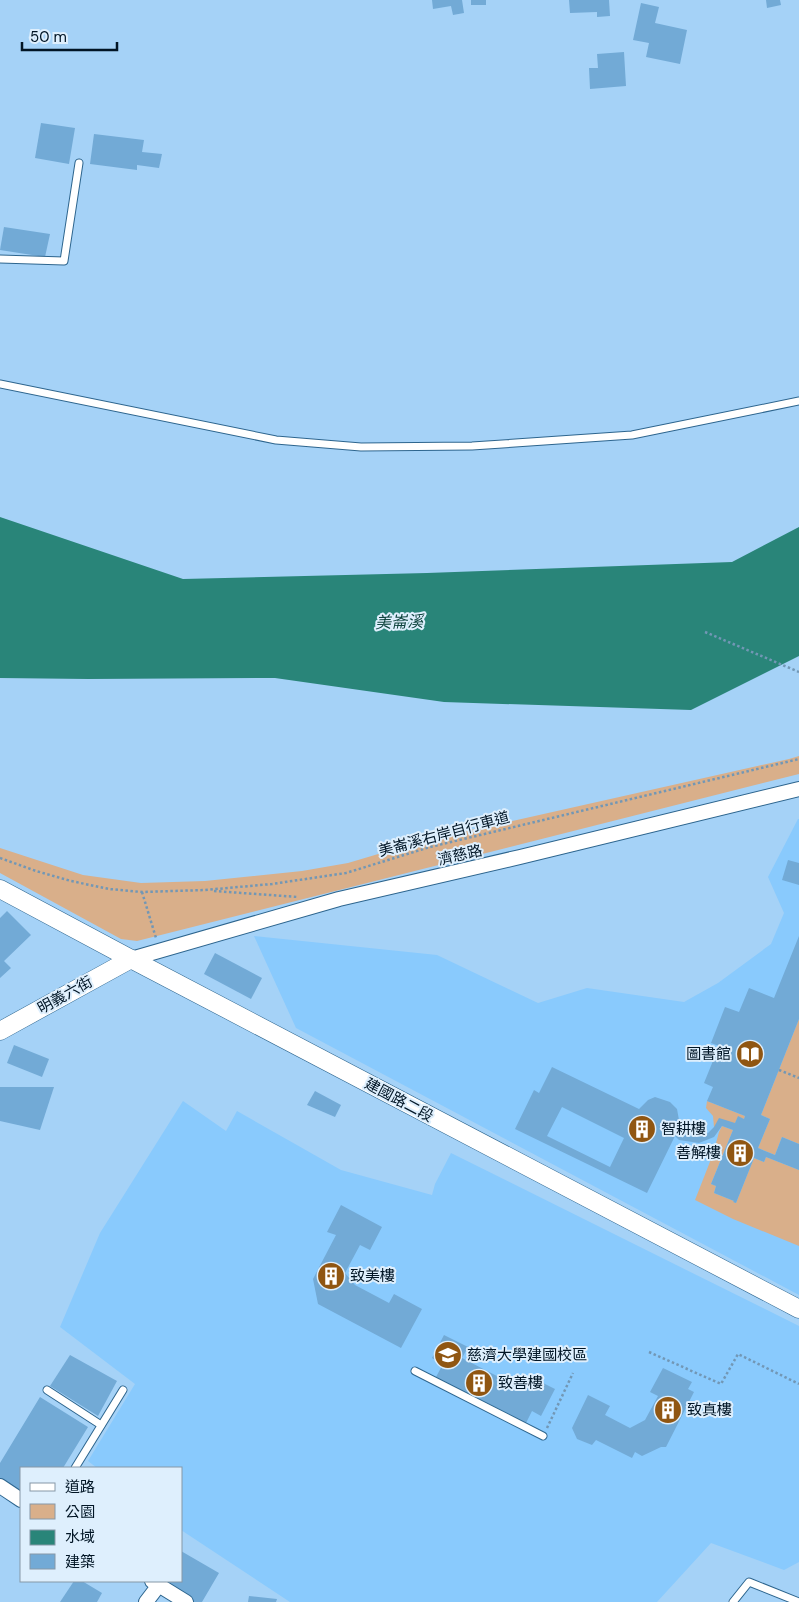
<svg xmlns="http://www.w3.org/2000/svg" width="799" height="1602" font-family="'DM Sans','Noto Sans TC',sans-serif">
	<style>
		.built { fill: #89cafd }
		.green { fill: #d9af8a }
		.water { fill: #298579 }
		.building { fill: #72aad6; fill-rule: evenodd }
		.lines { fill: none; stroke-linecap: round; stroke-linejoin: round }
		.service-casing { stroke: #2d658e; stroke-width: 9 }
		.minor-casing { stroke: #2d658e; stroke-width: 16 }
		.tertiary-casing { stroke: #2d658e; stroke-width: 19 }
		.path { stroke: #7297b5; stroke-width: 2.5; stroke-dasharray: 2.5 2.5; stroke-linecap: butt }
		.service { stroke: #fff; stroke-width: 7 }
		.minor { stroke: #fff; stroke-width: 14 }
		.tertiary { stroke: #fff; stroke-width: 18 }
		.labels { text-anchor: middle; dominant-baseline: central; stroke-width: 4; stroke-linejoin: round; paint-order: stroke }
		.street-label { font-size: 15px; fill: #011525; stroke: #deeffd }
		.poi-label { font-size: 15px; fill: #011525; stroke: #deeffd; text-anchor: start }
		.water-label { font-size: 16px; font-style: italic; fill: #0e433d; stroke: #deeffd }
	</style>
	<rect width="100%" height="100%" fill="#a5d2f7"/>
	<!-- built -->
	<g class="built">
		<polygon points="798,819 799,819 799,1295 296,1028 254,936 437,955 538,1003 587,988 684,1002 718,983 771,944 784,913 768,877"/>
		<polygon points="183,1101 226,1131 237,1111 341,1170 432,1195 435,1184 451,1153 799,1326 799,1562 784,1570 711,1543 657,1602 290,1602 181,1530 181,1468 97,1468 88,1461 135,1384 60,1327 100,1233"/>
	</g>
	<!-- green -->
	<g class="green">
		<polygon points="799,756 799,774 137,941 121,939 0,873 0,848 83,875 141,883 205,881 302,871 348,863 442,835 486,827 789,759"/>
		<polygon points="799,1019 799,1144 782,1137 775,1155 758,1148 770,1119 761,1115"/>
		<polygon points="707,1101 745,1116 744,1119 738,1117 735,1123 714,1127 713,1116 706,1108"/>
		<polygon points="722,1126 733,1130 711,1184 716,1186 714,1193 734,1201 734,1202 736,1203 754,1158 764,1162 766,1157 799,1170 799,1246 733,1219 695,1200 713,1154 719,1132"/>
	</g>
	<!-- water -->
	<polygon class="water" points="0,517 183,579 427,573 732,562 799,527 799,656 691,710 444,702 275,678 88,679 0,678"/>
	<!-- building -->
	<g class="building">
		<polygon points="432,0 462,0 464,13 453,15 451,6 433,9"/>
		<rect x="471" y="0" width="15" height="5"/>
		<polygon points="569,0 609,0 610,16 597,17 597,12 570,13"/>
		<polygon points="766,0 780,0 781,5 767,8"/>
		<polygon points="641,3 659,7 655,23 687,30 680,64 646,57 649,43 633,40"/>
		<polygon points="624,52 626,86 590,89 589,68 598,68 597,54"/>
		<polygon points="41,123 75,128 69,164 35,158"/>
		<polygon points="94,134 144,140 142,152 162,154 159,168 137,165 137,170 90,164"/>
		<polygon points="4,227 50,234 45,257 0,250"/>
		<polygon points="788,860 799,863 799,885 782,880"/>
		<polygon points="7,911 31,935 4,961 11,968 0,978 0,918"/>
		<path d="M 799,936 L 799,1019 L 761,1115 L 770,1119 L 758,1148 L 775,1155 L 782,1137 L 799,1144 L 799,1170 L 766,1157 L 764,1162 L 754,1158 L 736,1203 L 733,1202 L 734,1201 L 714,1193 L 716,1186 L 711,1184 L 733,1130 L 722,1126 L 714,1137 L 699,1143 L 679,1140 L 675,1136 L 647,1193 L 515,1129 L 534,1090 L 539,1093 L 552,1067 L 639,1109 L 648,1100 L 655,1097 L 670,1102 L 677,1109 L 679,1120 L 677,1130 L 683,1134 L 700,1136 L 708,1133 L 714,1127 L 719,1118 L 735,1123 L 738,1116 L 744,1119 L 745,1116 L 707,1101 L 713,1087 L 704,1083 L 719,1046 L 711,1043 L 725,1007 L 739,1012 L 749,988 L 774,998 ZM 562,1107 L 624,1138 L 610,1167 L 547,1136 Z"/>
		<polygon points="215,953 262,978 251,999 204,974"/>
		<polygon points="14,1045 49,1059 42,1077 7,1063"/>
		<polygon points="0,1087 54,1087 40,1130 0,1121"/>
		<polygon points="315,1091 341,1105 335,1117 307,1105"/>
		<polygon points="341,1205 382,1227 370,1250 360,1245 345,1273 355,1285 389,1303 394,1294 422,1309 401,1348 318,1304 313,1279 336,1235 327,1232"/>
		<polygon points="444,1335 468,1347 462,1358 524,1390 531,1377 555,1389 541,1416 532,1411 526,1423 436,1377 443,1364 432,1358"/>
		<polygon points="70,1355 117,1381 98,1416 50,1386"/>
		<polygon points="663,1368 692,1382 688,1389 694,1392 666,1447 661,1447 642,1456 635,1452 632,1458 596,1440 592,1445 577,1439 572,1428 588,1395 610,1406 605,1415 630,1428 645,1420 658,1396 650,1392"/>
		<polygon points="40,1397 88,1427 63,1468 21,1468 21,1494 0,1481 0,1463"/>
		<polygon points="181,1551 219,1573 202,1602 194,1602 159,1581 181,1581"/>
		<polygon points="74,1581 82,1581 102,1593 97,1602 60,1602"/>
		<polygon points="249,1596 277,1599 276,1602 248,1602"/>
	</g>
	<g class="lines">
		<!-- service casing -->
		<g class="service-casing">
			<g id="service">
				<polyline points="0,259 64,261 79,163"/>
				<polyline points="0,384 276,440 361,447 472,446 632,435 799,401"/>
				<polyline points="415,1371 543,1436"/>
				<polyline points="47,1390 101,1425"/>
				<polyline points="75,1468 123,1390"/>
				<polyline points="733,1602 749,1582 799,1602"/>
			</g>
		</g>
		<!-- minor casing -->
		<g class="minor-casing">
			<g id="minor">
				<polyline points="131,959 339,899 520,857 799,789"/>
				<polyline points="0,1486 21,1500"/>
				<polyline points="152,1581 186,1602"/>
				<polyline points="146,1602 159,1585"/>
			</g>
		</g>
		<!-- tertiary casing -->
		<g class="tertiary-casing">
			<g id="tertiary">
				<polyline points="0,889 131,959 799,1309"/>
				<polyline points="0,1031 131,959"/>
			</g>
		</g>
		<!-- path -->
		<g class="path">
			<polyline points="705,632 799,672"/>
			<polyline points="0,858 36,871 71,881 109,889 142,892 205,890 272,884 346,873 430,847 799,759"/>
			<polyline points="214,891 298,897"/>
			<polyline points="142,892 156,938"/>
			<polyline points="779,1070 799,1078"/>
			<polyline points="649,1352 721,1384 738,1354 799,1384"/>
			<polyline points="547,1428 573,1373"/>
		</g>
		<!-- service -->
		<use href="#service" class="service"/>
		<!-- minor -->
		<use href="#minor" class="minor"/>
		<!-- tertiary -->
		<use href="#tertiary" class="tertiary"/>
	</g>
	<!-- icons -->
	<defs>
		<g id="library-disc" transform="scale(1.4375)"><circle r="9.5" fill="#905612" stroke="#deeffd"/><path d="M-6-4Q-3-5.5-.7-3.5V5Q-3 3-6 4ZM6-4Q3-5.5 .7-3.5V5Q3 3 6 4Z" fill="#fff"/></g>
		<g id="building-disc" transform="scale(1.4375)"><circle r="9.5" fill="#905612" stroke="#deeffd"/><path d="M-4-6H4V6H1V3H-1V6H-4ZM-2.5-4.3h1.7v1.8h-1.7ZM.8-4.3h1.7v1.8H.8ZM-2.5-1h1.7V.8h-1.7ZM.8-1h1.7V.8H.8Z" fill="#fff"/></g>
		<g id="university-disc" transform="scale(1.4375)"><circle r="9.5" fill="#905612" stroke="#deeffd"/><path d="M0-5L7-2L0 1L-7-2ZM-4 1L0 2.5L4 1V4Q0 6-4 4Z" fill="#fff"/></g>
	</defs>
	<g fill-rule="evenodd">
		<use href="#library-disc" x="750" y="1054"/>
		<use href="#building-disc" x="642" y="1129"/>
		<use href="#building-disc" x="740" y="1153"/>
		<use href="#building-disc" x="331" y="1276"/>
		<use href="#university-disc" x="448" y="1355"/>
		<use href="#building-disc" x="479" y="1383"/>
		<use href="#building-disc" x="668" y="1410"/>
	</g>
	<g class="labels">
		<!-- street labels -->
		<g class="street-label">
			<text transform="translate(444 834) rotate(-15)">美崙溪右岸自行車道</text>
			<text transform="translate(460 855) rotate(-13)">濟慈路</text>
			<text transform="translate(65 995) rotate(-29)">明義六街</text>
			<text transform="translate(399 1100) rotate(28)">建國路二段</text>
		</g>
		<!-- poi labels -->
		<g class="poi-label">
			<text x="731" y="1054" text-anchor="end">圖書館</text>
			<text x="661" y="1129">智耕樓</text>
			<text x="721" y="1153" text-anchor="end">善解樓</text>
			<text x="350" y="1276">致美樓</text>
			<text x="467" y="1355">慈濟大學建國校區</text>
			<text x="498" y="1383">致善樓</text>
			<text x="687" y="1410">致真樓</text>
		</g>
		<!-- water labels -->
		<g class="water-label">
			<text transform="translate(399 622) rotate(-2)">美崙溪</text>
		</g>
	</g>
	<!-- legend -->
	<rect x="20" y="1467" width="162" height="115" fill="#deeffd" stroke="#8698a7"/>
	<rect x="30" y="1483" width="25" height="8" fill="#ffffff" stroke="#8698a7"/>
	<text x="65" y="1492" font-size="15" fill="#011525">道路</text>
	<rect x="30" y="1504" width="25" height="15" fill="#d9af8a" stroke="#8698a7"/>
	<text x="65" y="1517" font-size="15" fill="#011525">公園</text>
	<rect x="30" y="1530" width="25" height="15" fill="#298579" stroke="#8698a7"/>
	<text x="65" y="1542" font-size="15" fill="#011525">水域</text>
	<rect x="30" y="1554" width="25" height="15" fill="#72aad6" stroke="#8698a7"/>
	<text x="65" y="1567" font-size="15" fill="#011525">建築</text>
	<!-- scale -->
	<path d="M22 42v8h95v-8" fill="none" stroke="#011525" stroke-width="2.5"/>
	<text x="30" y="42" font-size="15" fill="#011525" stroke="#deeffd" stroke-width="4" paint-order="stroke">50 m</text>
</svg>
